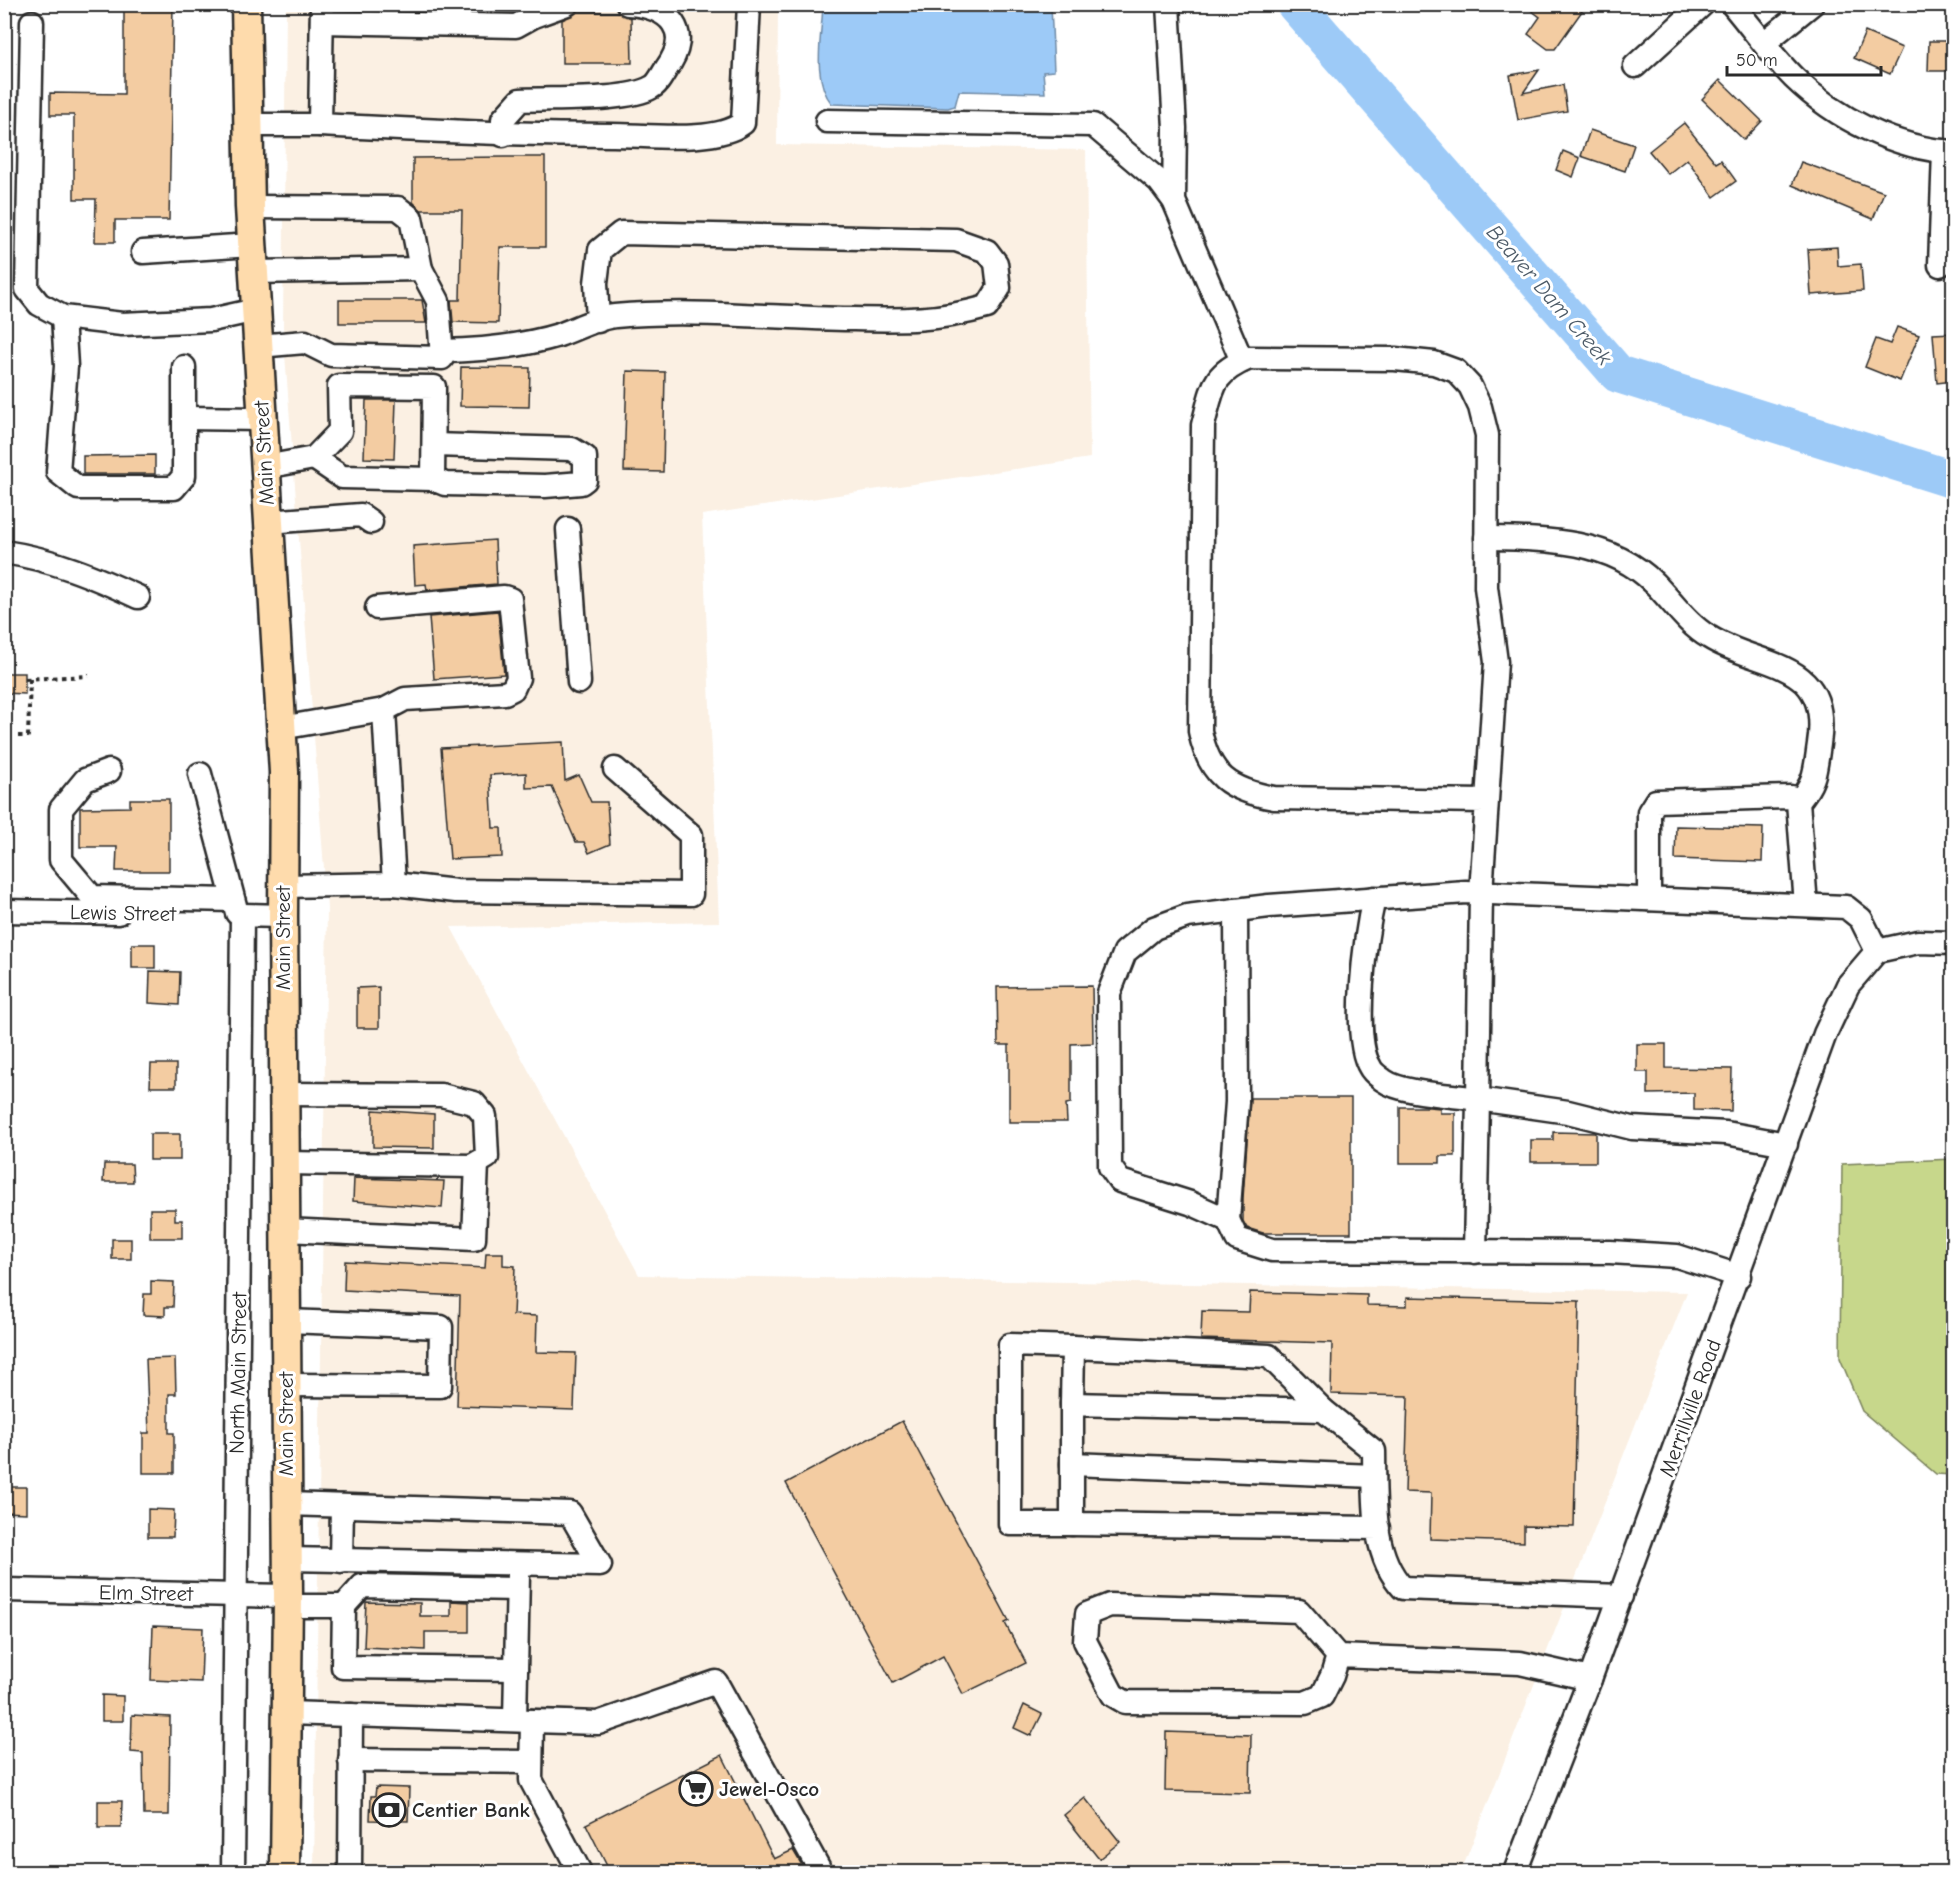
<svg xmlns="http://www.w3.org/2000/svg" width="1958" height="1877" font-family="'Comic Neue',sans-serif">
	<style>
		.built { fill: #fbf0e3 }
		.green { fill: #c7d78b; stroke: #79815b; stroke-width: 1.5 }
		.water { fill: #9dcaf7; stroke: #6f8aa5; stroke-width: 1.5 }
		.lines { fill: none; stroke-linecap: round; stroke-linejoin: round }
		.river { stroke: #9dcaf7; stroke-width: 38 }
		.building { fill: #f3cca2; stroke: #2b2b2b; stroke-width: 1.5 }
		.minor-casing { stroke: #2b2b2b; stroke-width: 27 }
		.major-casing { stroke: #2b2b2b; stroke-width: 33 }
		.path { stroke: #2b2b2b; stroke-width: 4; stroke-dasharray: 4.5 4.5; stroke-linecap: butt }
		.minor { stroke: #fff; stroke-width: 22 }
		.major { stroke: #fedbac; stroke-width: 28 }
		.labels { text-anchor: middle; dominant-baseline: central; stroke-width: 6; stroke-linejoin: round; paint-order: stroke }
		.street-label { font-size: 21px; fill: #2b2b2b; stroke: #fff }
		.poi-label { font-size: 21px; font-weight: bold; fill: #2b2b2b; stroke: #fff; text-anchor: start }
		.water-label { font-size: 22px; font-style: italic; fill: #4d5b68; stroke: #fff }
	</style>
	<rect width="100%" height="100%" fill="#fff"/>
	<filter id="ink" filterUnits="userSpaceOnUse"><feTurbulence type="fractalNoise" baseFrequency=".0167" numOctaves="2"/><feDisplacementMap in="SourceGraphic" scale="12" xChannelSelector="R" yChannelSelector="G"/><feConvolveMatrix kernelMatrix="1 2 1 2 8 2 1 2 1" color-interpolation-filters="sRGB"/></filter>
	<g filter="url(#ink)">
		<!-- built -->
		<polygon class="built" points="286,5 778,5 777,145 1086,150 1090,458 702,515 719,922 451,927 639,1275 1687,1292 1461,1872 314,1872 327,908 283,328"/>
		<!-- green -->
		<polygon class="green" points="1953,1159 1954,1159 1953,1475 1936,1474 1862,1411 1840,1358 1842,1164"/>
		<!-- water -->
		<path class="water" d="M 823,5 L 1051,5 L 1054,71 L 1043,72 L 1045,93 L 959,91 L 955,106 L 948,108 L 832,104 C 811,79 822,34 823,5 Z"/>
		<g class="lines">
			<!-- river -->
			<polyline class="river" points="1295,4 1618,374 1954,480"/>
		</g>
		<!-- building -->
		<g class="building">
			<polygon points="124,4 173,4 169,220 115,220 115,242 95,242 96,199 74,199 74,115 50,115 50,93 124,94"/>
			<polygon points="1523,4 1587,4 1555,49 1548,49 1528,34 1540,17"/>
			<polygon points="577,12 618,12 631,18 632,63 562,63 562,20"/>
			<polygon points="1865,32 1902,48 1890,74 1854,58"/>
			<polygon points="1929,41 1953,41 1953,71 1928,71"/>
			<polygon points="1539,70 1523,93 1563,85 1567,111 1518,120 1510,75"/>
			<polygon points="1720,80 1762,121 1744,140 1702,99"/>
			<polygon points="1684,123 1716,163 1721,160 1736,181 1714,197 1687,159 1668,174 1649,151"/>
			<polygon points="1590,130 1634,145 1625,171 1581,156"/>
			<polygon points="1563,151 1580,158 1573,177 1556,170"/>
			<polygon points="506,157 545,157 545,247 500,247 498,323 453,322 451,300 460,300 462,210 421,210 413,202 413,158"/>
			<polygon points="1801,162 1884,192 1873,219 1792,185"/>
			<polygon points="1837,247 1838,266 1861,264 1863,291 1811,295 1808,249"/>
			<polygon points="339,300 422,300 426,323 339,323"/>
			<polygon points="1897,327 1919,335 1900,381 1865,367 1876,339 1890,344"/>
			<polygon points="1953,333 1953,381 1937,383 1933,334"/>
			<polygon points="461,367 530,368 529,407 460,406"/>
			<polygon points="627,371 665,372 663,472 624,471"/>
			<polygon points="366,400 396,400 394,459 364,458"/>
			<polygon points="155,455 155,474 83,474 83,456"/>
			<polygon points="495,540 497,584 427,590 426,584 415,585 413,546"/>
			<polygon points="498,611 504,674 434,679 429,617"/>
			<polygon points="4,673 25,673 25,694 4,693"/>
			<polygon points="563,742 565,781 579,775 591,802 607,802 610,844 589,853 584,842 576,842 552,787 526,788 526,773 490,775 493,828 501,828 502,857 450,859 441,748"/>
			<polygon points="130,799 169,799 169,871 116,871 117,847 80,847 80,808 130,807"/>
			<polygon points="1676,826 1763,828 1762,862 1675,859"/>
			<rect x="132" y="944" width="23" height="24"/>
			<polygon points="150,971 180,972 179,1005 149,1003"/>
			<polygon points="1092,986 1093,1043 1071,1044 1071,1103 1066,1104 1067,1122 1009,1122 1009,1045 998,1045 997,987"/>
			<polygon points="379,987 379,1028 357,1028 357,988"/>
			<polygon points="1637,1044 1666,1044 1666,1068 1732,1069 1731,1111 1694,1110 1694,1093 1648,1094 1648,1072 1637,1072"/>
			<polygon points="151,1064 176,1064 176,1087 150,1087"/>
			<polygon points="1250,1098 1351,1098 1351,1233 1263,1233 1247,1228 1243,1221 1243,1198"/>
			<polygon points="1400,1107 1429,1107 1440,1108 1440,1113 1455,1113 1455,1156 1440,1156 1440,1163 1400,1163"/>
			<polygon points="373,1110 434,1114 434,1148 373,1147"/>
			<polygon points="1553,1132 1596,1133 1596,1162 1531,1162 1531,1140 1553,1140"/>
			<rect x="150" y="1134" width="30" height="26"/>
			<polygon points="104,1164 132,1164 133,1182 103,1182"/>
			<polygon points="354,1178 444,1181 442,1208 353,1201"/>
			<polygon points="150,1209 175,1209 175,1220 182,1220 182,1238 150,1238"/>
			<rect x="112" y="1239" width="19" height="20"/>
			<polygon points="486,1253 503,1253 503,1265 515,1266 513,1315 537,1316 536,1352 576,1353 574,1410 457,1406 460,1296 344,1290 345,1261 485,1268"/>
			<polygon points="151,1281 174,1282 173,1307 165,1307 165,1316 143,1315 144,1294 151,1294"/>
			<polygon points="1250,1292 1367,1295 1367,1305 1407,1306 1407,1297 1579,1301 1574,1527 1524,1526 1524,1542 1430,1539 1431,1493 1405,1492 1408,1396 1331,1394 1332,1343 1201,1339 1202,1311 1249,1312"/>
			<polygon points="175,1358 176,1394 169,1394 169,1433 174,1433 174,1473 143,1473 143,1433 149,1433 146,1359"/>
			<polygon points="902,1421 1009,1621 1005,1623 1026,1663 963,1694 943,1656 893,1683 786,1483"/>
			<polygon points="4,1487 26,1487 26,1513 4,1512"/>
			<polygon points="148,1509 174,1510 173,1537 148,1537"/>
			<polygon points="451,1601 469,1602 469,1632 425,1632 425,1650 364,1647 366,1602 420,1603 420,1616 451,1616"/>
			<polygon points="153,1626 203,1628 201,1682 151,1680"/>
			<polygon points="102,1695 123,1696 123,1721 102,1721"/>
			<polygon points="1024,1705 1042,1714 1031,1736 1014,1728"/>
			<polygon points="132,1715 170,1717 169,1815 144,1815 143,1753 131,1752"/>
			<polygon points="1166,1732 1251,1735 1250,1793 1165,1791"/>
			<polygon points="722,1755 774,1859 793,1850 806,1872 610,1872 586,1824"/>
			<polygon points="376,1787 409,1788 408,1821 370,1820 371,1796 375,1796"/>
			<polygon points="1085,1798 1120,1842 1099,1859 1064,1815"/>
			<polygon points="98,1801 122,1801 121,1828 98,1828"/>
		</g>
		<g class="lines">
			<!-- minor casing -->
			<g class="minor-casing">
				<g id="minor">
					<polyline points="1168,4 1175,128 1174,201"/>
					<path d="M 1732,4 C 1753,29 1772,56 1794,78 C 1835,118 1896,149 1954,152"/>
					<polyline points="32,22 27,289 39,304 63,317 122,324 211,320 256,310"/>
					<polyline points="322,22 516,26 534,16 567,4"/>
					<polyline points="1764,43 1812,4"/>
					<polyline points="1635,66 1703,4"/>
					<polyline points="827,121 1093,125 1159,181 1174,201 1242,361"/>
					<polyline points="248,125 320,125 322,4"/>
					<path d="M 320,125 C 417,130 515,135 613,135 C 648,135 715,144 743,123 L 749,4"/>
					<path d="M 503,135 L 503,119 L 520,100 C 551,98 627,102 652,87 C 658,84 662,75 666,69 C 694,31 669,6 628,4"/>
					<polyline points="250,207 398,208 411,218 421,269 438,301 442,358 331,355 305,342 258,346"/>
					<polyline points="143,252 252,245"/>
					<polyline points="1940,265 1944,151"/>
					<polyline points="254,272 421,269"/>
					<polyline points="63,317 66,366 58,472 78,488 174,488 184,476 184,367"/>
					<path d="M 442,351 C 481,350 520,347 559,335 C 576,329 596,318 615,316 C 693,309 773,318 851,319 C 902,320 937,321 987,307 L 999,288 L 996,263 L 987,251 L 956,240 L 621,233 L 600,250 L 596,283 L 598,321"/>
					<polyline points="185,418 262,419"/>
					<polyline points="314,458 342,477 433,479 445,484 545,486 581,483 585,480 585,457 572,449 434,445"/>
					<polyline points="265,467 314,458 340,431 339,386 434,387 433,479"/>
					<polyline points="268,522 361,515 371,522"/>
					<polyline points="568,529 579,682"/>
					<path d="M 1486,538 C 1545,539 1610,539 1654,583 C 1672,601 1687,624 1709,637 C 1760,669 1832,658 1819,744 C 1815,771 1816,781 1798,802"/>
					<path d="M 4,552 C 52,559 95,577 138,597"/>
					<polyline points="281,728 384,710 405,699 505,693 513,689 518,678 510,599 504,597 377,608"/>
					<polyline points="109,771 85,780 61,809 61,860 92,897 233,900"/>
					<polyline points="200,774 237,913"/>
					<path d="M 1485,801 L 1274,798 C 1230,790 1209,776 1200,731 L 1203,425 C 1213,388 1211,374 1249,358 L 1395,359 L 1434,363 L 1456,371 L 1470,386 L 1480,407 L 1487,435 L 1486,587 L 1496,662 L 1481,893 L 1478,1099 L 1568,1112 L 1632,1128 L 1726,1133 L 1786,1144"/>
					<polyline points="394,884 456,891 691,894 691,835 615,769"/>
					<polyline points="283,886 394,884 384,710"/>
					<path d="M 1374,898 C 1366,932 1351,1038 1370,1067 C 1372,1072 1379,1077 1383,1080 C 1402,1094 1453,1095 1478,1099 L 1475,1252"/>
					<polyline points="1649,899 1649,812 1656,801 1791,797 1798,802 1806,905"/>
					<polyline points="4,911 118,913"/>
					<polyline points="1877,951 1918,942 1954,943"/>
					<polyline points="284,1094 441,1095 474,1103 485,1116 487,1157 472,1166 285,1163"/>
					<polyline points="1228,1220 1237,1102 1236,910"/>
					<polyline points="286,1230 474,1239 477,1163"/>
					<polyline points="1739,1276 1677,1256 1610,1252 1272,1250 1237,1239 1228,1220 1190,1203 1120,1181 1110,1167 1109,993 1125,952 1154,928 1187,916 1269,906 1466,892 1846,907 1861,919 1877,951"/>
					<polyline points="286,1385 440,1386 441,1327 287,1321"/>
					<polyline points="1072,1404 1073,1347 1269,1356 1323,1410"/>
					<polyline points="1072,1464 1374,1476"/>
					<polyline points="287,1504 570,1513 600,1565 288,1559"/>
					<polyline points="1072,1524 1010,1524 1010,1345 1073,1347"/>
					<path d="M 1378,1528 L 1072,1524 L 1072,1404 L 1323,1410 L 1374,1451 C 1375,1494 1370,1554 1403,1588 L 1621,1596"/>
					<polyline points="341,1561 342,1506"/>
					<polyline points="4,1590 288,1596"/>
					<polyline points="288,1606 344,1606 343,1667 516,1669"/>
					<polyline points="344,1606 362,1586 517,1589"/>
					<polyline points="1338,1656 1332,1676 1322,1696 1305,1703 1125,1702 1113,1695 1085,1641 1087,1614 1110,1605 1299,1611 1338,1656 1520,1663 1590,1679"/>
					<polyline points="287,1713 598,1723 716,1682 821,1872"/>
					<polyline points="515,1720 518,1574"/>
					<polyline points="532,1721 531,1780 580,1872"/>
					<polyline points="350,1760 531,1762"/>
					<polyline points="233,1872 242,915 283,916"/>
					<polyline points="350,1872 351,1715"/>
					<polyline points="1515,1872 1590,1679 1825,1034 1848,985 1877,951"/>
				</g>
			</g>
			<!-- major casing -->
			<g class="major-casing">
				<polyline id="major" points="246,4 250,207 284,772 283,916 288,1596 285,1872"/>
			</g>
			<!-- path -->
			<g class="path">
				<polyline points="25,679 89,676"/>
				<polyline points="18,736 28,736 30,679"/>
			</g>
			<!-- minor -->
			<use href="#minor" class="minor"/>
			<!-- major -->
			<use href="#major" class="major"/>
		</g>
	</g>
	<!-- icons -->
	<defs>
		<g id="supermarket-ring" transform="scale(1.725)"><circle r="9.5" fill="#fff" stroke="#2b2b2b" stroke-width="1.5"/><path d="M-6-5.5h2.5l.6 2H6L4.5 2H-2.5L-4.4-4H-6ZM-1.5 3.2a1.3 1.3 0 1 0 .1 0ZM3 3.2a1.3 1.3 0 1 0 .1 0Z" fill="#2b2b2b"/></g>
		<g id="bank-ring" transform="scale(1.725)"><circle r="9.5" fill="#fff" stroke="#2b2b2b" stroke-width="1.5"/><path d="M-6-4H6V4H-6ZM0-2.3a2.3 2.3 0 1 0 0 4.6a2.3 2.3 0 1 0 0-4.6Z" fill="#2b2b2b"/></g>
	</defs>
	<g fill-rule="evenodd">
		<use href="#supermarket-ring" x="696" y="1789"/>
		<use href="#bank-ring" x="389" y="1810"/>
	</g>
	<g class="labels">
		<!-- street labels -->
		<g class="street-label">
			<text transform="translate(264 453) rotate(-93)">Main Street</text>
			<text transform="translate(123 913) rotate(1)">Lewis Street</text>
			<text transform="translate(283 938) rotate(-90)">Main Street</text>
			<text transform="translate(238 1373) rotate(-89)">North Main Street</text>
			<text transform="translate(1690 1408) rotate(-70)">Merrillville Road</text>
			<text transform="translate(286 1424) rotate(-90)">Main Street</text>
			<text transform="translate(146 1593) rotate(1)">Elm Street</text>
		</g>
		<!-- poi labels -->
		<g class="poi-label">
			<text x="719" y="1789">Jewel-Osco</text>
			<text x="412" y="1810">Centier Bank</text>
		</g>
		<!-- water labels -->
		<g class="water-label">
			<text transform="translate(1549 295) rotate(49)">Beaver Dam Creek</text>
		</g>
	</g>
	<!-- margin -->
	<rect width="1958" height="1877" fill="none" stroke="#fff" stroke-width="24"/>
	<rect x="12" y="12" width="1934" height="1853" fill="none" stroke="#2b2b2b" stroke-width="2" filter="url(#ink)"/>
	<!-- scale -->
	<path d="M1727 66v9h154v-9" fill="none" stroke="#2b2b2b" stroke-width="3"/>
	<text x="1736" y="66" font-size="18" fill="#2b2b2b" stroke="#ffffff" stroke-width="4.5" paint-order="stroke">50 m</text>
</svg>
